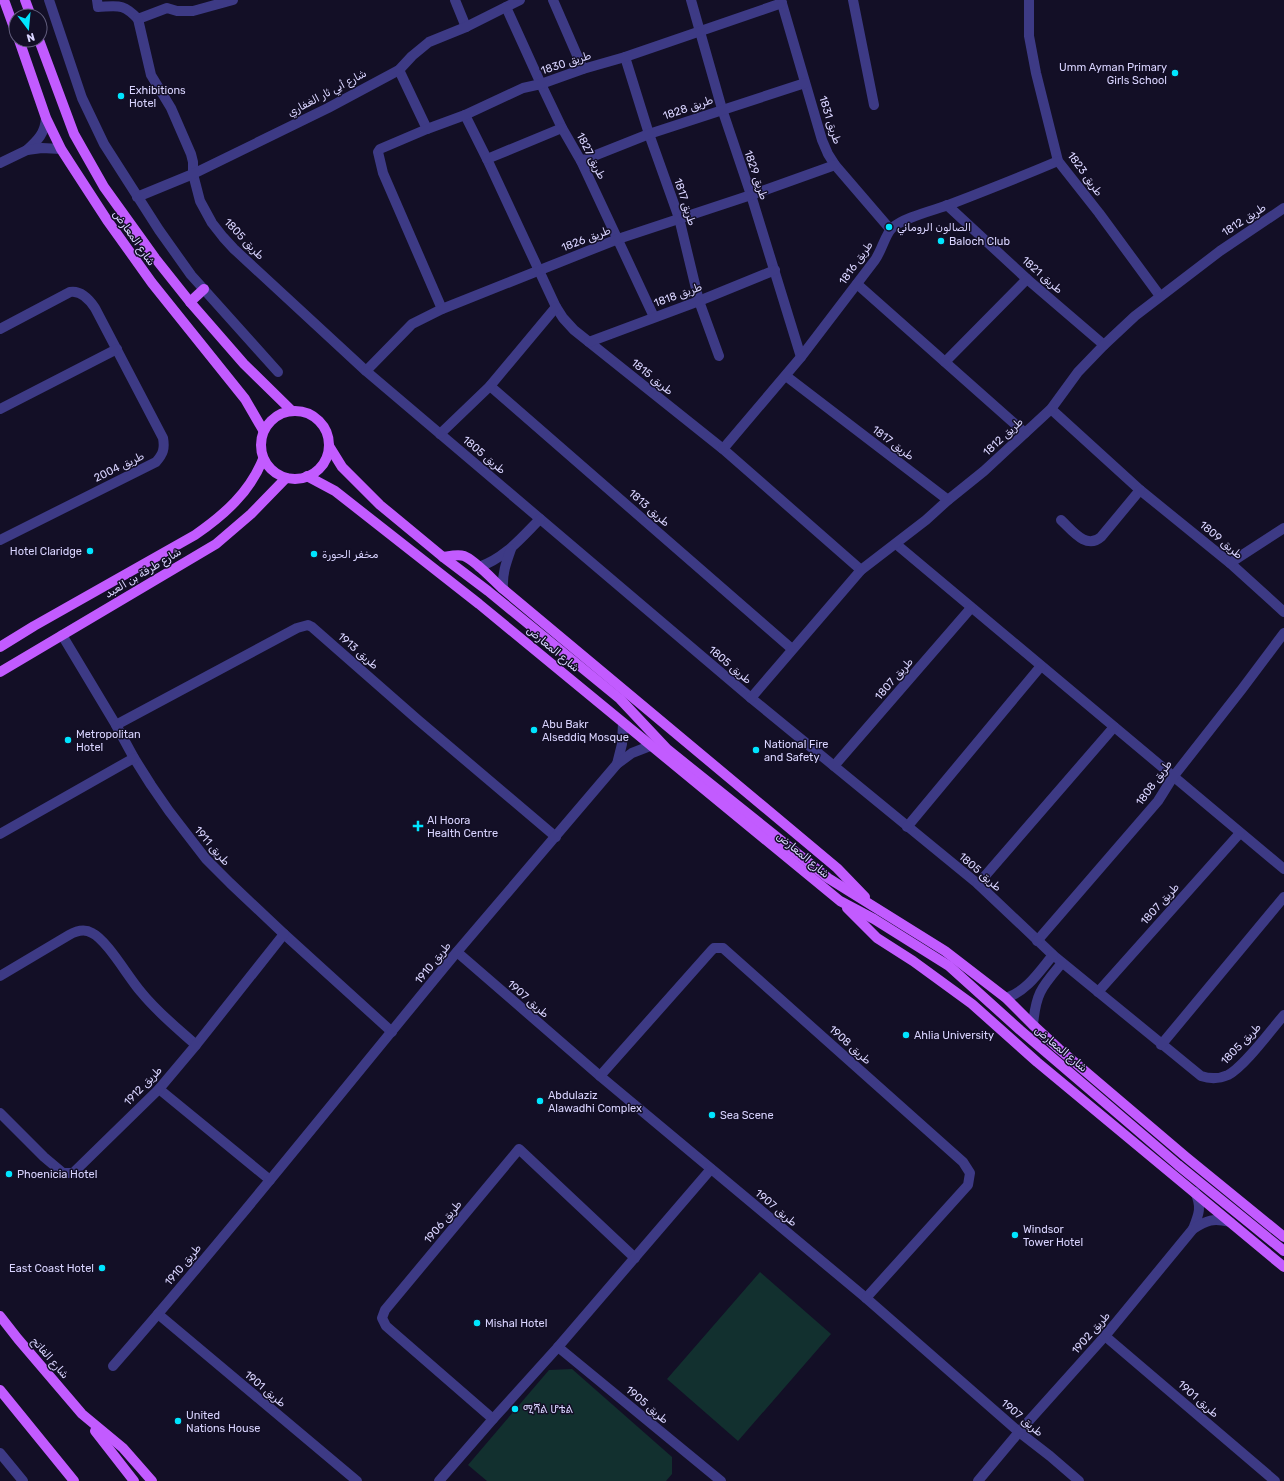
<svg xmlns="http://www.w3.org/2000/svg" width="1284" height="1481" font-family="Rubik,'Noto Naskh Arabic','Noto Sans Ethiopic',sans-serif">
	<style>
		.green { fill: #12302f }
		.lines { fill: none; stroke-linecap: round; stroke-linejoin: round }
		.minor { stroke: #3d3a85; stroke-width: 10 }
		.major { stroke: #c25bff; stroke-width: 10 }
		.poi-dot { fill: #00e5ff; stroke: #130f26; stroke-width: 1.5 }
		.labels { text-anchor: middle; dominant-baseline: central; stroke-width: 3; stroke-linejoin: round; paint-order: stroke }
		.street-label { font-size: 11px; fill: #d9d4ff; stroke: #130f26 }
		.poi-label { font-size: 11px; fill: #d9d4ff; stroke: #130f26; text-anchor: start }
	</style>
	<rect width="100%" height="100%" fill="#130f26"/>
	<!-- green -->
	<g class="green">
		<polygon points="760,1272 831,1334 738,1441 667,1379"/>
		<polygon points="572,1369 672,1457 672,1474 666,1481 487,1481 468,1465 549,1370"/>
	</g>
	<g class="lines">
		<!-- minor -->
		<g class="minor">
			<polyline points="49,0 82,98 104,144 159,230 191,275 278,372"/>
			<path d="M 97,0 L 98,7 C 118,6 123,3 138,19 L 167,8 L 177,11 L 193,11 L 233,0"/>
			<polyline points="455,0 466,27"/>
			<polyline points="553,0 583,69"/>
			<polyline points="691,0 722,109 751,195 801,357"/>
			<polyline points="781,0 822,140 828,154 835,165 890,229"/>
			<polyline points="853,0 874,105"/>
			<polyline points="1029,0 1029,36 1036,73 1058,161 1099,213 1160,296"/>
			<polyline points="506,7 541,84 562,128 581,161 654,317"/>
			<path d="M 138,19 L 151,75 L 171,108 L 191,154 L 193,162 L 193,174 L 200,201 L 212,223 L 223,237 L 234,249 L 366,371 L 751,698 L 978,884 L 1053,955 L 1201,1076 C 1210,1079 1219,1079 1228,1075 C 1244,1067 1271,1030 1284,1015"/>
			<polyline points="625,57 649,134 679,218 699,301 719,356"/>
			<polyline points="399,70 427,129"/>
			<polyline points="465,115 487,159 556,307 563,318 574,330 723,449 861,570"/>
			<path d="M 27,150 C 38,140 45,133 46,118"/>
			<polyline points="487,159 562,128"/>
			<polyline points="581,161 649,134 805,83"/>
			<polyline points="0,163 27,150 42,148 61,149"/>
			<polyline points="137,197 193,174 328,108 399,70 412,56 429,42 466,27 520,0"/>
			<polyline points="947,205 1027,279 1104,345"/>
			<polyline points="857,284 1025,433"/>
			<polyline points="442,309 383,173 378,152 380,149 427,129 465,115 523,88 541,84 583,69 625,57 782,3"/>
			<path d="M 0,329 L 70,292 C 81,290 89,299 95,308 L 163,438 C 165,449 163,454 156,462 L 0,540"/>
			<polyline points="589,342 699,301 775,270"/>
			<polyline points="945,362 1027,279"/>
			<polyline points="366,371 412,324 442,309 618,239 751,195 835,165"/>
			<polyline points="786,376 948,500"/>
			<polyline points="490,386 792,649"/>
			<polyline points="0,409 117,349"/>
			<polyline points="1051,409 1140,490 1230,563 1284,612"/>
			<polyline points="440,434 490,386 556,307"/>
			<path d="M 723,449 L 801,357 L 875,260 C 882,250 885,235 892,228 C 904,217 935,210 951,204 C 987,190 1023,176 1058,161"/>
			<path d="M 1061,520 C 1072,530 1086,550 1101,537 L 1140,490"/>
			<polyline points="896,544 1284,869"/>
			<polyline points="1230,563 1284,528"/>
			<path d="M 479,567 C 505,558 521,538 540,519"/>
			<path d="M 503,589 C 502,574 506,563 511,549"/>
			<polyline points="62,635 116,725 134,758 151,785 169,811 206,859 230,883 284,934 392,1032"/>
			<polyline points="751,698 861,570 926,520 948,500 984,471 1051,409 1078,372 1104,345 1135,316 1220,251 1284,208"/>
			<polyline points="116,725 297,628 308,625 312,627 418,720 556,837"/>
			<polyline points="617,764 622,744 623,723"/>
			<polyline points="834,766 971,608"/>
			<polyline points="907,827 1041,666"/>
			<polyline points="0,834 134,758"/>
			<polyline points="978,884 1114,727"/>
			<polyline points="1037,941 1158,801 1173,777 1242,689 1284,633"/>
			<polyline points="457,952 600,1076 866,1298 1019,1432 1050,1456 1079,1481"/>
			<path d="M 0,976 L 69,935 C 76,931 84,928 92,933 C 107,940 128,977 141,992 C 157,1012 177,1028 196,1045"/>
			<polyline points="1098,992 1240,833"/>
			<path d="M 1006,998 C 1027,991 1039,972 1053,955"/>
			<path d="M 1033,1025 C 1036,992 1042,987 1062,963"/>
			<polyline points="1161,1045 1284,897"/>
			<polyline points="600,1076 711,951 714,948 723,948 963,1162 970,1173 968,1185 866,1298"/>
			<polyline points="159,1089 270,1180"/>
			<polyline points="0,1113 44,1157 63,1173 73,1173 159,1089 196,1045 284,934"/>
			<path d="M 1193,1229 C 1199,1214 1202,1207 1195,1192"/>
			<polyline points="158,1314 357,1481"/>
			<polyline points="1105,1336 1275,1481"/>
			<polyline points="558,1347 721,1481"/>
			<path d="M 113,1366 C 231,1231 342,1091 456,953 C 509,890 564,827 617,764 L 632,753 L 650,746"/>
			<polyline points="493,1419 386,1326 382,1318 385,1310 519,1149 635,1258"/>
			<polyline points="0,1453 23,1481"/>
			<polyline points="439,1481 493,1419 558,1347 711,1169"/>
			<path d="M 978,1481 L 1019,1432 L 1105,1336 L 1193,1229 C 1207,1220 1213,1218 1230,1222"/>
		</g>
		<!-- major -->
		<g class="major">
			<polyline points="4,0 16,33"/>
			<polyline points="25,0 31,16"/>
			<polyline points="19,40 46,118 61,149 70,163 107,220 152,283 245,399 263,430"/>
			<polyline points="39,40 74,134 104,187 155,258 190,302 244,364 291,410"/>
			<polyline points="190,302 204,289"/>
			<circle cx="295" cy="445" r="34"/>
			<polyline points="329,446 342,467 380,505 443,557 488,591 620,699 667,749 828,878 945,951 1006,998 1033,1025 1059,1049 1186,1157 1284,1237"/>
			<polyline points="307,476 335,491 479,604 840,901 874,919 949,966 1020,1030 1178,1165 1284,1251"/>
			<path d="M 443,557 C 450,556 458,554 464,556 C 475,560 494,581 503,589 L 837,868 L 865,897"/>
			<path d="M 0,647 L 34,626 L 195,535 C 224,515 250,492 263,459"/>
			<polyline points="0,672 216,544 251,514 286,478"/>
			<polyline points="847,908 877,938 913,961 972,1004 1037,1062 1284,1267"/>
			<polyline points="0,1316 18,1339 82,1414 123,1448 152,1481"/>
			<polyline points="0,1390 74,1481"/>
			<polyline points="95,1431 134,1481"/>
		</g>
	</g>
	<!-- markers -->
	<g class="poi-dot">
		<circle cx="1175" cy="73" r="4"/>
		<circle cx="121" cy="96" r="4"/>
		<circle cx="889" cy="227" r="4"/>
		<circle cx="941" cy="241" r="4"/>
		<circle cx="90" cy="551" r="4"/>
		<circle cx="314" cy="554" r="4"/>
		<circle cx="534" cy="730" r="4"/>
		<circle cx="68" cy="740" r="4"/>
		<circle cx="756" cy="750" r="4"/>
		<path d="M416 820h4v4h4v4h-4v4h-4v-4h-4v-4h4z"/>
		<circle cx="906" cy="1035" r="4"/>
		<circle cx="540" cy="1101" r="4"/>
		<circle cx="712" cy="1115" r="4"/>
		<circle cx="9" cy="1174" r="4"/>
		<circle cx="1015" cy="1235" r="4"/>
		<circle cx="102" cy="1268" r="4"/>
		<circle cx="477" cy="1323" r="4"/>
		<circle cx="515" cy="1409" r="4"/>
		<circle cx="178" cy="1421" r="4"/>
	</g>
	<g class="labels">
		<!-- street labels -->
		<g class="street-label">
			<text transform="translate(566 63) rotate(-18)">طريق 1830</text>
			<text transform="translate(327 93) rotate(-28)">شارع أبي ثار الغفاري</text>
			<text transform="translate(688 108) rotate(-19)">طريق 1828</text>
			<text transform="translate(830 120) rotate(72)">طريق 1831</text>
			<text transform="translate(591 156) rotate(63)">طريق 1827</text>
			<text transform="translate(1085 174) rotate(54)">طريق 1823</text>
			<text transform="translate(756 175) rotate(71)">طريق 1829</text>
			<text transform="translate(685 202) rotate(72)">طريق 1817</text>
			<text transform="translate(1244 220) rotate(-33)">طريق 1812</text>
			<text transform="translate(134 238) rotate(55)">شارع المعارض</text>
			<text transform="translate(244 239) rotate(46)">طريق 1805</text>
			<text transform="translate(586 239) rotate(-21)">طريق 1826</text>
			<text transform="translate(856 263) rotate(-55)">طريق 1816</text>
			<text transform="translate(1042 275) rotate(41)">طريق 1821</text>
			<text transform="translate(678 295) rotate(-20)">طريق 1818</text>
			<text transform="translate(652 377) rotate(39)">طريق 1815</text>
			<text transform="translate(1003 437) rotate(-43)">طريق 1812</text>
			<text transform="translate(893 443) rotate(37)">طريق 1817</text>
			<text transform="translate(484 455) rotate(40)">طريق 1805</text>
			<text transform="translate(119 467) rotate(-26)">طريق 2004</text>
			<text transform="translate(649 508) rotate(41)">طريق 1813</text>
			<text transform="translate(1221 540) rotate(40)">طريق 1809</text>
			<text transform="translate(143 573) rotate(-31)">شارع طرفة بن العبد</text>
			<text transform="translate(553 649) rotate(40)">شارع المعارض</text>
			<text transform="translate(358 651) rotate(41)">طريق 1913</text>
			<text transform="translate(730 665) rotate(40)">طريق 1805</text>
			<text transform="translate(894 679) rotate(-49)">طريق 1807</text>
			<text transform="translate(1154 783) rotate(-54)">طريق 1808</text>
			<text transform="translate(212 846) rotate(49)">طريق 1911</text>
			<text transform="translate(803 855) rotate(40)">شارع المعارض</text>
			<text transform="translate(980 872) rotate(41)">طريق 1805</text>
			<text transform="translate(1160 904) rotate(-48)">طريق 1807</text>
			<text transform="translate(433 963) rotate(-51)">طريق 1910</text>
			<text transform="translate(528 999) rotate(41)">طريق 1907</text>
			<text transform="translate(1241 1044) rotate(-46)">طريق 1805</text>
			<text transform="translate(850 1045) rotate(42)">طريق 1908</text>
			<text transform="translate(1061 1049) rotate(40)">شارع المعارض</text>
			<text transform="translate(143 1086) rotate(-46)">طريق 1912</text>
			<text transform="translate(776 1208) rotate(40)">طريق 1907</text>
			<text transform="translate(443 1222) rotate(-50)">طريق 1906</text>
			<text transform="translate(183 1265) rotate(-50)">طريق 1910</text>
			<text transform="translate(1091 1333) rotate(-49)">طريق 1902</text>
			<text transform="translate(50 1358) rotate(49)">شارع الفاتح</text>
			<text transform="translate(265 1389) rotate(40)">طريق 1901</text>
			<text transform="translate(1198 1399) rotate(41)">طريق 1901</text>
			<text transform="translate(647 1405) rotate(40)">طريق 1905</text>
			<text transform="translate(1022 1418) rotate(40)">طريق 1907</text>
		</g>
		<!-- poi labels -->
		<g class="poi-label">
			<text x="1167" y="67" text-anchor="end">Umm Ayman Primary<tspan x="1167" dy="13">Girls School</tspan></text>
			<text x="129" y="90">Exhibitions<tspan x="129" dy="13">Hotel</tspan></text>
			<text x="897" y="227">الصالون الروماني</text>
			<text x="949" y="241">Baloch Club</text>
			<text x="82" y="551" text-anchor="end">Hotel Claridge</text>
			<text x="322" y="554">مخفر الحورة</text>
			<text x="542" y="724">Abu Bakr<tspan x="542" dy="13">Alseddiq Mosque</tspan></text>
			<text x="76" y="734">Metropolitan<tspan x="76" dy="13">Hotel</tspan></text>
			<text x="764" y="744">National Fire<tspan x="764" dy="13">and Safety</tspan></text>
			<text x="427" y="820">Al Hoora<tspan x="427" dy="13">Health Centre</tspan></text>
			<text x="914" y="1035">Ahlia University</text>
			<text x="548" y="1095">Abdulaziz<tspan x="548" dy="13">Alawadhi Complex</tspan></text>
			<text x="720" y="1115">Sea Scene</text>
			<text x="17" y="1174">Phoenicia Hotel</text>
			<text x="1023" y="1229">Windsor<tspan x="1023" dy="13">Tower Hotel</tspan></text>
			<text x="94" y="1268" text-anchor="end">East Coast Hotel</text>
			<text x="485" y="1323">Mishal Hotel</text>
			<text x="523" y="1409">ሚሻል ሆቴል</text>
			<text x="186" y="1415">United<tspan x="186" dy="13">Nations House</tspan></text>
		</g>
	</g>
	<!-- north arrow -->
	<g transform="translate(28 28) rotate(164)"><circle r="19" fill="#130f26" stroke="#625e7d"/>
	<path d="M0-3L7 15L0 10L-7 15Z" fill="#00e5ff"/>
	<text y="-6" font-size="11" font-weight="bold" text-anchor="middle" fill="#d9d4ff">N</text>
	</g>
</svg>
